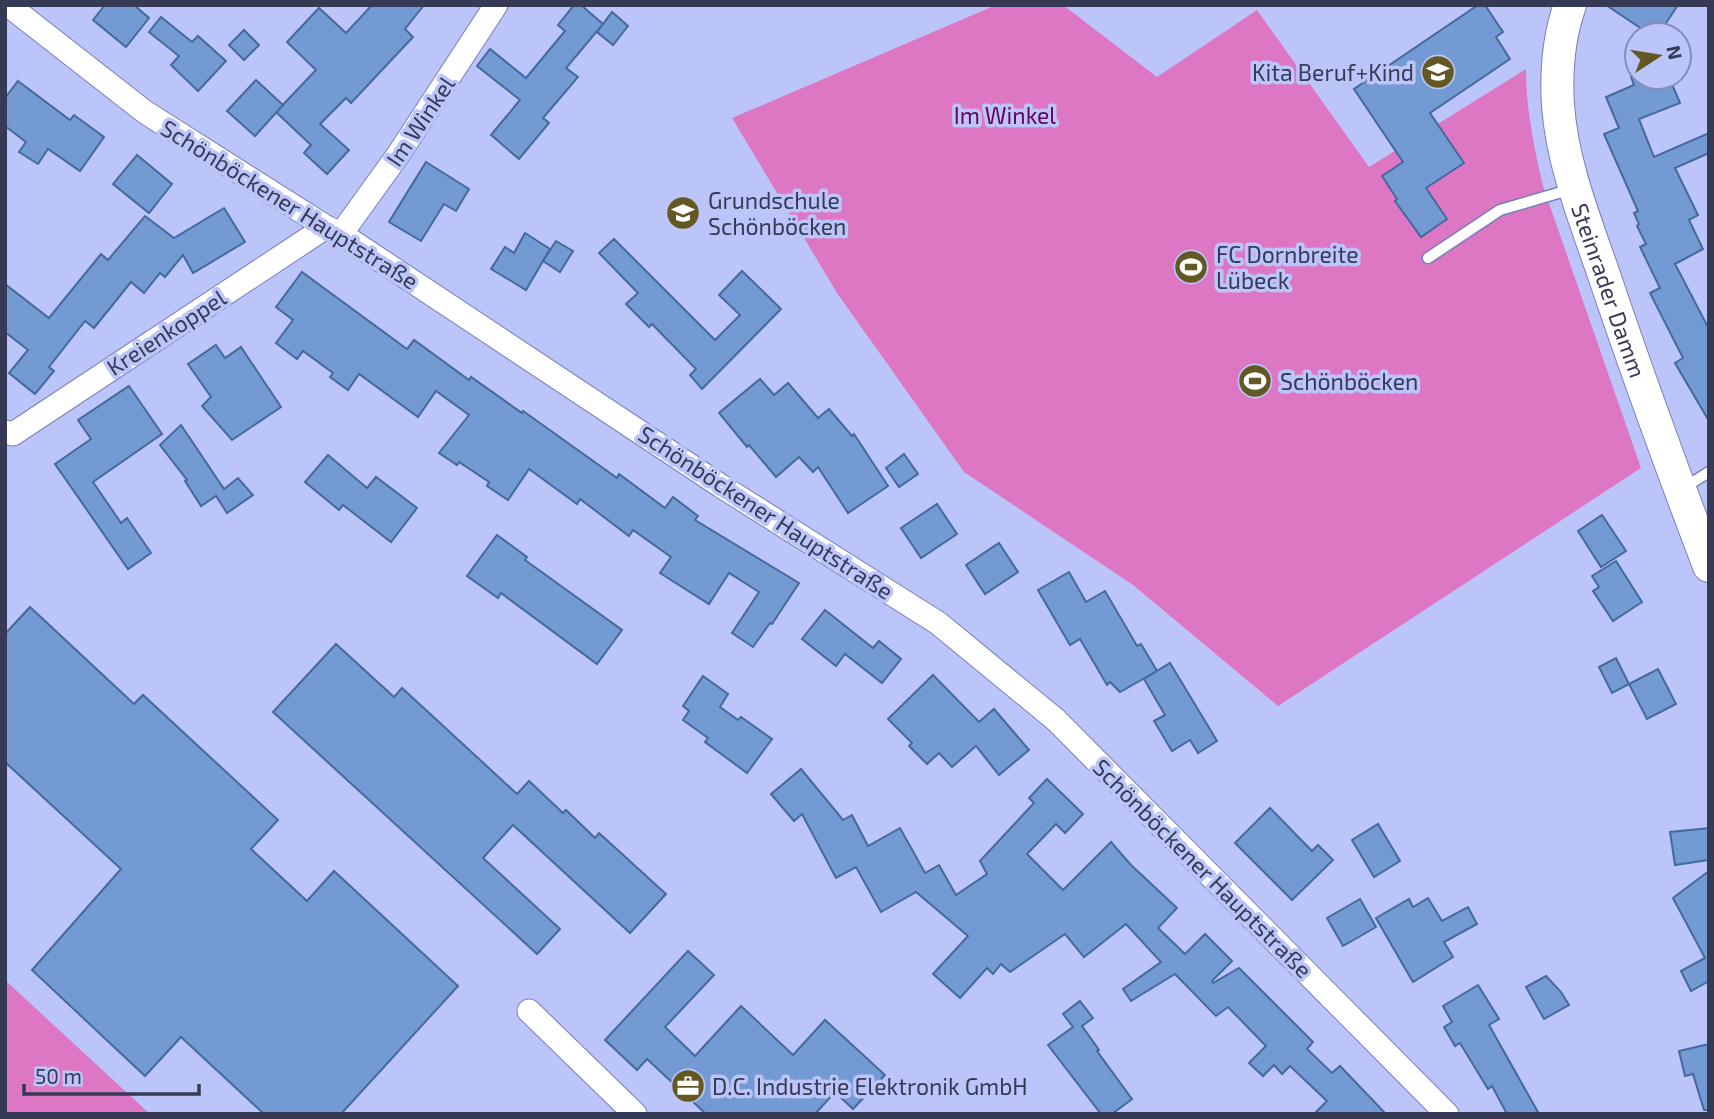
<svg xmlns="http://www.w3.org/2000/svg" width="1714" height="1119" font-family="'Exo 2',sans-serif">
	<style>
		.green { fill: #dd77c4 }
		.building { fill: #739ad2; stroke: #44699d; stroke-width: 2 }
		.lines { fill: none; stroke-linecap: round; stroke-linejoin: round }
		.service-casing { stroke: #777fbd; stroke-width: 13 }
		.minor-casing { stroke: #777fbd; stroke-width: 25 }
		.secondary-casing { stroke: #777fbd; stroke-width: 34 }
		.service { stroke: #fff; stroke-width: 10 }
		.minor { stroke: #fff; stroke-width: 23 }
		.secondary { stroke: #fff; stroke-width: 32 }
		.labels { text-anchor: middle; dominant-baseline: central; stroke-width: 7; stroke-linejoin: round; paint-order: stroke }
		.poi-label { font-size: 23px; fill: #363a54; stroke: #bcc5fa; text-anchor: start }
		.park-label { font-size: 23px; fill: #680358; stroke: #bcc5fa }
		.street-label { font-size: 23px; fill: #363a54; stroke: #bcc5fa }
	</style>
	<rect width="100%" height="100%" fill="#bcc5fa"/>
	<!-- green -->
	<g class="green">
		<path d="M 996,5 L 1063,5 L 1157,77 L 1257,10 L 1369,167 L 1526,69 C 1526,110 1534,147 1543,186 L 1641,468 L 1278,706 L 1133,585 L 964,472 L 837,293 L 732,118 Z"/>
		<polygon points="5,980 150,1114 5,1114"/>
	</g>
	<!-- building -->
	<g class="building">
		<polygon points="105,5 134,5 149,18 126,47 93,20"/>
		<polygon points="372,5 424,5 405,29 413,37 351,103 346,98 320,124 349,150 327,174 304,153 311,145 276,112 316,70 287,42 319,8 346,33"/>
		<polygon points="574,5 581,5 603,24 612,12 628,26 613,45 597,32 603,24 566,68 578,77 543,118 549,123 519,159 491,135 520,100 477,66 490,49 526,78 565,31 558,25"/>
		<polygon points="1478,5 1485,5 1503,32 1496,37 1510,59 1430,113 1464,163 1426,188 1447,219 1421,237 1395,201 1397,199 1382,176 1403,162 1354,89"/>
		<polygon points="1606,5 1678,5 1658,35 1651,35"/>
		<polygon points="161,17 192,42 198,36 226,61 198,91 171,65 179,56 149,32"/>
		<polygon points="244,30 259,45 244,60 229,45"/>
		<polygon points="1631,77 1669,77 1680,103 1639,119 1654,157 1709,133 1709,153 1675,168 1698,215 1689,220 1703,249 1675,264 1709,329 1709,421 1675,363 1683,358 1650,293 1660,288 1640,247 1646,244 1637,226 1639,224 1634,213 1638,211 1604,134 1619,128 1606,97 1634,85"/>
		<polygon points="256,80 283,105 255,136 227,111"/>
		<polygon points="18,81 70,120 74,115 104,137 80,171 48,149 38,164 19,152 26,142 5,126 5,98"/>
		<polygon points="137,155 172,184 149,213 113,184"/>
		<polygon points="426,162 469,189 456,211 444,204 421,241 389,222"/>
		<polygon points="224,208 245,242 193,273 183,255 165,277 160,273 144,293 131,282 94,328 85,321 49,367 54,371 35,394 9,373 28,350 5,332 5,284 49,318 101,254 108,260 145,216 174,238"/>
		<polygon points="525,233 550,249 526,290 491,269 505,247 514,253"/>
		<polygon points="614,239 715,340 740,315 719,295 742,271 781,309 702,389 690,375 696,369 652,324 649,327 626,304 638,293 599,253"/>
		<polygon points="556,241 573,251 560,272 543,261"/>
		<polygon points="302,272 407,349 414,340 469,380 471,377 522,413 523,411 617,478 619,474 665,508 673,497 698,516 695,520 799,583 772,624 770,623 753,647 732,633 759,592 729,573 709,604 660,573 671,557 633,530 629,536 580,499 577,504 529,469 508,500 487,486 489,482 459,462 457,465 439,453 469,415 436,391 418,417 359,374 348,390 330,377 333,373 303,351 297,359 276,343 293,320 276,307"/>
		<polygon points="216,345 225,358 241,347 281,407 232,440 202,406 211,397 188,364"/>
		<polygon points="760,379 774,395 788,383 818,418 829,409 852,436 854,434 888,486 848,513 818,467 813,472 799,457 776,477 749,445 747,447 719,413"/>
		<polygon points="129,386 162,434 93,482 121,523 127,518 151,553 128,569 55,464 91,439 78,420"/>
		<polygon points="181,425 224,489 238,478 253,495 227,513 216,496 201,506 185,481 187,480 160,445"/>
		<polygon points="904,454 918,474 899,487 886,468"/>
		<polygon points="328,455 367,488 376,477 417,508 391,542 343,505 339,510 305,482"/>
		<polygon points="937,504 957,534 921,558 901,528"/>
		<polygon points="1602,515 1626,551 1601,567 1578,531"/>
		<polygon points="497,535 527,557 525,560 622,630 597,664 501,593 498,598 467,576"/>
		<polygon points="999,543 1018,572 985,594 966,565"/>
		<polygon points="1616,561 1642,602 1613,621 1593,591 1599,587 1592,576"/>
		<polygon points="1069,572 1086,602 1105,591 1137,646 1141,644 1157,671 1120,692 1110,682 1107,685 1080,639 1070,645 1038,590"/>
		<polygon points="30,607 134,704 143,695 278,820 251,849 307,901 334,871 458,986 341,1114 264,1114 181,1037 145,1076 32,970 121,869 5,762 5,634"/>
		<polygon points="825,610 873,648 879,641 901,659 882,683 845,654 836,666 802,639"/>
		<polygon points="336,644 394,697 402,688 517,794 529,781 563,813 566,810 595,838 599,833 666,894 630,933 513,825 483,858 560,929 537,954 273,712"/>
		<polygon points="1616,658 1629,684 1612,693 1599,667"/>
		<polygon points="1170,663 1217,741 1198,753 1190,740 1172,751 1154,721 1165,715 1144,679"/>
		<polygon points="1658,669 1676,704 1647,719 1629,684"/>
		<polygon points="933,675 979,722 994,709 1029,750 999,775 976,746 952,767 939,753 927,764 909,746 912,743 888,719"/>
		<polygon points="703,676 728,694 720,707 738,720 741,717 772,739 747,773 705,742 708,738 683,720 689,711 683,706"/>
		<polygon points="801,769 843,820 852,815 868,846 900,828 925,873 939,865 956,895 987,874 980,861 1034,803 1029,798 1047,779 1083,814 1065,833 1056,824 1027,854 1063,890 1111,842 1131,865 1177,908 1158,928 1185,954 1205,934 1232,961 1212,981 1213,983 1239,968 1313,1042 1307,1049 1332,1073 1340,1066 1386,1114 1314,1114 1327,1101 1290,1066 1282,1074 1274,1065 1263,1076 1249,1063 1266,1046 1228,1007 1216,1016 1175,974 1131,1001 1123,989 1161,962 1126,924 1084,957 1065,934 1010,972 1001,964 993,974 987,968 960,998 933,974 968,936 916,892 881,912 856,867 836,878 802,814 794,821 771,794"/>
		<polygon points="1270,808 1312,851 1318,845 1333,860 1292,900 1235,843"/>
		<polygon points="1378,824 1400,861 1374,877 1352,840"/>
		<polygon points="1709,828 1709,860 1675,865 1670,832"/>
		<polygon points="1709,871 1709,981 1691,991 1681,971 1705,958 1673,898"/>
		<polygon points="1428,898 1442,921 1468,907 1477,924 1444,942 1453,957 1413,982 1376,918 1409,899 1413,907"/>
		<polygon points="1360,899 1376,927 1343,946 1327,918"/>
		<polygon points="688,951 714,975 665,1027 695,1056 741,1006 793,1055 825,1020 885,1075 853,1109 835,1092 815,1114 706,1114 647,1059 637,1070 605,1040"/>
		<polygon points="1546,976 1561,992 1569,1005 1544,1019 1526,987"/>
		<polygon points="1478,985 1499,1019 1489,1025 1539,1114 1507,1114 1492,1086 1488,1089 1460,1043 1455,1046 1444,1027 1452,1022 1443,1006"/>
		<polygon points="1080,1001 1093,1018 1082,1026 1099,1050 1097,1051 1132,1099 1112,1114 1101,1114 1048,1045 1073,1027 1063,1014"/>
		<polygon points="1709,1044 1709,1110 1704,1110 1693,1074 1685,1076 1679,1051"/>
	</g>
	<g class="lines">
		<!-- service casing -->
		<g class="service-casing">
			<g id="service">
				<polyline points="1428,258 1500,210 1572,189"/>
				<polyline points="1682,489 1709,472"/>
			</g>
		</g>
		<!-- minor casing -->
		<g class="minor-casing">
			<g id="minor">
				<polyline points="8,5 145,112 326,227 341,234 721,486 938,623 1056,720 1447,1114"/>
				<polyline points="341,234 398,155 496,5"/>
				<polyline points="5,432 13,434 326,227"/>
				<polyline points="529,1011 635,1114"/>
			</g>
		</g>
		<!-- secondary casing -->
		<g class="secondary-casing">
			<g id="secondary">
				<path id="s1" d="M 1570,5 C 1559,36 1556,73 1558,105 C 1562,163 1585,220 1604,275 C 1637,373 1672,469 1709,566"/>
			</g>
		</g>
		<!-- service -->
		<use href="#service" class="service"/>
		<!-- minor -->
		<use href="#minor" class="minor"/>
		<!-- secondary -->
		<use href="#secondary" class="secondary"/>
	</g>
	<!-- icons -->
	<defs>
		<g id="school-disc" transform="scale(1.75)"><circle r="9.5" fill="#635824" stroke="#bcc5fa"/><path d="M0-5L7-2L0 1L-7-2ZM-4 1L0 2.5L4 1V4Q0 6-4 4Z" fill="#fff"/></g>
		<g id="stadium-disc" transform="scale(1.75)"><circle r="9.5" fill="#635824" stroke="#bcc5fa"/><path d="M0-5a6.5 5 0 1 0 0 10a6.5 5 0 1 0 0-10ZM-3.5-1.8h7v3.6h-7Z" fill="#fff"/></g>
		<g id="office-disc" transform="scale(1.75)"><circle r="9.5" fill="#635824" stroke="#bcc5fa"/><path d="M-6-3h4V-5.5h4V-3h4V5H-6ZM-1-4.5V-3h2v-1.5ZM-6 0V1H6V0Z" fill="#fff"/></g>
	</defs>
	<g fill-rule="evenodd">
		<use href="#school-disc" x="1438" y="72"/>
		<use href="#school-disc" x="683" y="213"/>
		<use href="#stadium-disc" x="1191" y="267"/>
		<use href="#stadium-disc" x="1255" y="381"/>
		<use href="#office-disc" x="688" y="1086"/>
	</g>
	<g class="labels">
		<!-- poi labels -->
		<g class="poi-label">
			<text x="1414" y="72" text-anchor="end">Kita Beruf+Kind</text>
			<text x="708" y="200">Grundschule<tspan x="708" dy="26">Schönböcken</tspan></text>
			<text x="1216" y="254">FC Dornbreite<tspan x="1216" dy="26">Lübeck</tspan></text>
			<text x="1280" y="381">Schönböcken</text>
			<text x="712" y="1086">D.C. Industrie Elektronik GmbH</text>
		</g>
		<!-- park labels -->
		<g class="park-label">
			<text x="1005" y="115">Im Winkel</text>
		</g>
		<!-- street labels -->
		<g class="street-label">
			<text transform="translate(420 121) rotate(-56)">Im Winkel</text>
			<text transform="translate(290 204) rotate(32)">Schönböckener Hauptstraße</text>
			<text stroke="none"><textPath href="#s1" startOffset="294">Steinrader Damm</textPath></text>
			<text transform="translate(166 332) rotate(-33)">Kreienkoppel</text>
			<text transform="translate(766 512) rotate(33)">Schönböckener Hauptstraße</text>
			<text transform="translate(1203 868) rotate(45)">Schönböckener Hauptstraße</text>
		</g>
	</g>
	<!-- border -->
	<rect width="1714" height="1119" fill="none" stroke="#363a54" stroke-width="14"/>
	<!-- north arrow -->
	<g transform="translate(1658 56) rotate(78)"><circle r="33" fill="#bcc5fa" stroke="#868db8" stroke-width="2"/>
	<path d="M0-5L12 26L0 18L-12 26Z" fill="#635824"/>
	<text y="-10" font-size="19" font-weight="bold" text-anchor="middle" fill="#363a54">N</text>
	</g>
	<!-- scale -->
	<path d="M24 1084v10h175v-10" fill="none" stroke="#363a54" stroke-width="3.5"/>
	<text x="35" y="1084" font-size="21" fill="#363a54" stroke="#bcc5fa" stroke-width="5" paint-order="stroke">50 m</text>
</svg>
